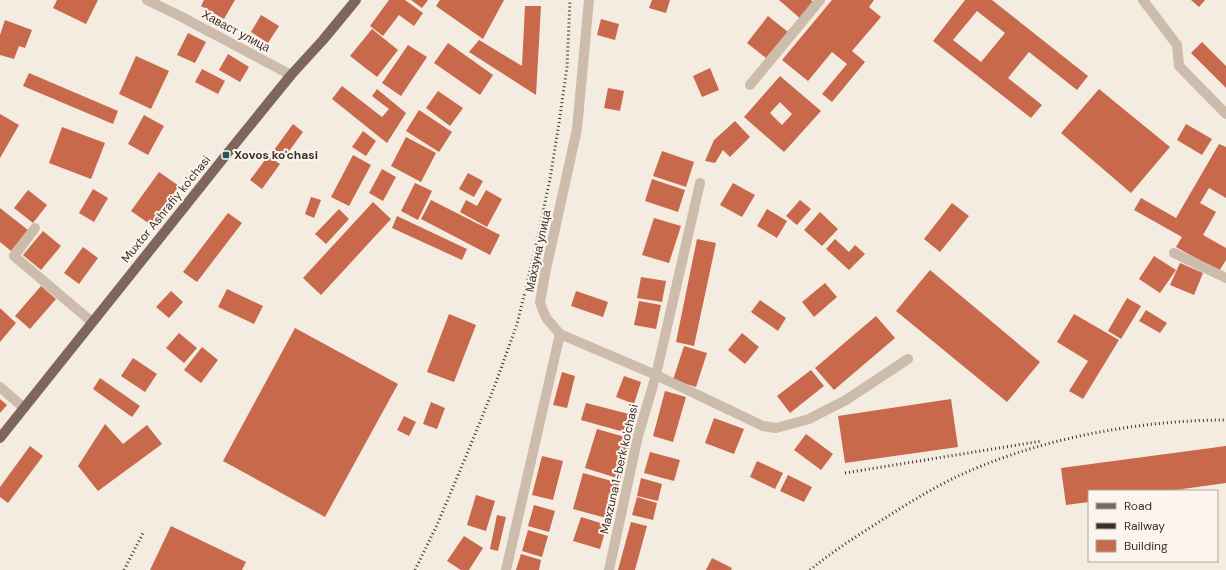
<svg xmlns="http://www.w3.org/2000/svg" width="1226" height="570" font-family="'DM Sans',sans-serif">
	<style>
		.building { fill: #c8694b; fill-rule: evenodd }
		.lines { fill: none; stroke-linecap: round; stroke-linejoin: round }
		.minor { stroke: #cdbbac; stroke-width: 10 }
		.major { stroke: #7d675c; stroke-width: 10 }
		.rail { stroke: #3b302b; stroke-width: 3; stroke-dasharray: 1 3; stroke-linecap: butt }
		.poi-dot { fill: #1f5a5e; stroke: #fbf5ee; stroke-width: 1.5 }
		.labels { text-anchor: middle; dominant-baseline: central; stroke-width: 4; stroke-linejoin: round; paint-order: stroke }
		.street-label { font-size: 12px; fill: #3b302b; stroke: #fbf5ee }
		.poi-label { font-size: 12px; font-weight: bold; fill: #3b302b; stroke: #fbf5ee; text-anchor: start }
	</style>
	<rect width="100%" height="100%" fill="#f4ebe1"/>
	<!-- building -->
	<g class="building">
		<polygon points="57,0 98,0 86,24 53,8"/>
		<polygon points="204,0 235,0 224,19 201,6"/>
		<polygon points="389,0 405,0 423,13 414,26 399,15 383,36 370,26"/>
		<polygon points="411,0 428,0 422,8"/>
		<polygon points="440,0 504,0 483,39 436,6"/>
		<polygon points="652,0 670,0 666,13 649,8"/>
		<polygon points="779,0 811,0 816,4 802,20"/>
		<polygon points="832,0 874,0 869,7 881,17 852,51 865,62 832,102 822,94 847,64 832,52 808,81 782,60"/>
		<path d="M 965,0 L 992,0 L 1088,76 L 1077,90 L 1029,52 L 1008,78 L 1042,105 L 1031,118 L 933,41 ZM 977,11 L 1005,33 L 981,62 L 953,40 Z"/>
		<polygon points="1191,0 1205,0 1199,7"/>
		<polygon points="525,6 541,6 536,95 469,52 479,40 522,66"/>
		<polygon points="261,15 279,26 268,43 251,32"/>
		<polygon points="768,16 788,32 766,58 747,43"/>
		<polygon points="601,19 619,24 615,40 597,35"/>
		<polygon points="5,20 32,30 25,48 19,46 14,59 0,55 0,35"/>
		<polygon points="372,29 398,50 377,77 350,56"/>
		<polygon points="188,33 206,42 195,63 177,55"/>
		<polygon points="1202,42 1226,66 1226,88 1191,53"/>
		<polygon points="448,43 493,75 480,95 434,63"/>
		<polygon points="408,45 427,57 401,96 382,83"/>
		<polygon points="228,54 249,67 240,82 219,70"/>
		<polygon points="136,56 169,71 151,109 119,94"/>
		<polygon points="710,68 719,90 702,97 693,76"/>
		<polygon points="202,69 225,81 218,94 195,82"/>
		<polygon points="29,73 118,111 113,124 23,86"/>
		<path d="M 780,76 L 821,111 L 784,152 L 744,117 ZM 780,102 L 792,114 L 782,125 L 770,113 Z"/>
		<polygon points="342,86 382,117 389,109 372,96 377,89 406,113 387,143 332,99"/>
		<polygon points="608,88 624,91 620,111 604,108"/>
		<polygon points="1099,89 1170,147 1131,193 1061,133"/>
		<polygon points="438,91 463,108 450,126 426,108"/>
		<polygon points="419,110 452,132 439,152 406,131"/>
		<polygon points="0,114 19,125 0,158"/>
		<polygon points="144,115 164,126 148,155 128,144"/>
		<polygon points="735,121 750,137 730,157 723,150 715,163 705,161 714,140"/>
		<polygon points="293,124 303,132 284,158 274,150"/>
		<polygon points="1186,124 1212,139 1202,155 1177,140"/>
		<polygon points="62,127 105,143 91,179 49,163"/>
		<polygon points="363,131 376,141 366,156 352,147"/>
		<polygon points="406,137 436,153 421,182 391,166"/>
		<polygon points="1219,144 1226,147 1226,198 1209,188 1200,203 1216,212 1203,235 1226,248 1226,260 1219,271 1176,247 1182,237 1134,210 1141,198 1176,218"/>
		<polygon points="662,151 694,162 686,187 653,176"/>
		<polygon points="353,155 371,165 349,206 331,197"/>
		<polygon points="268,156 280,164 262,189 250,180"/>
		<polygon points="382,169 396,177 383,201 369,193"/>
		<polygon points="159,172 179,186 151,225 131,211"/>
		<polygon points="468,173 483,181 474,197 459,189"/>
		<polygon points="652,179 685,190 678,212 645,201"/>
		<polygon points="415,183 432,191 418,220 401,211"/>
		<polygon points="733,183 755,195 742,217 720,205"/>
		<polygon points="93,189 108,198 94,222 79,213"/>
		<polygon points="28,190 47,205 33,223 14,208"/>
		<polygon points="486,190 502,199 487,227 460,212 466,200 477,206"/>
		<polygon points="311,197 321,200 314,218 305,214"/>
		<polygon points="431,200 500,235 490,255 421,219"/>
		<polygon points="800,200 811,209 797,225 786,216"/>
		<polygon points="373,202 391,219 321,295 303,278"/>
		<polygon points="952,203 969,216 940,252 924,239"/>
		<polygon points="0,208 28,230 11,251 0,242"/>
		<polygon points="339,209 349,219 326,244 315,234"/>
		<polygon points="767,209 787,221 777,238 757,226"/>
		<polygon points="820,212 838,229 822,246 804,230"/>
		<polygon points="228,213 242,223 197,282 183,272"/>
		<polygon points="397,216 467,249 462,260 392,228"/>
		<polygon points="654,218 681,226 669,263 642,255"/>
		<polygon points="43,231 61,246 41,270 23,255"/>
		<polygon points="697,239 716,243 694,346 676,342"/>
		<polygon points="835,239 849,252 855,245 865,254 849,270 826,249"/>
		<polygon points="83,247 98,258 79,284 64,273"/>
		<polygon points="1154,256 1176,270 1160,293 1139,279"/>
		<polygon points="1180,263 1203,273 1194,295 1170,285"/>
		<polygon points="930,270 1040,362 1007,402 896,311"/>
		<polygon points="641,277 666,281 662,302 637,298"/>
		<polygon points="825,283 837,297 814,317 802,302"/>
		<polygon points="41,286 56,299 30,329 15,316"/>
		<polygon points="227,289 263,306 254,324 218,307"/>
		<polygon points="171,291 183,302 169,318 156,307"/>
		<polygon points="576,291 608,302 603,317 571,306"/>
		<polygon points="1127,298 1141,306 1121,339 1108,331"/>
		<polygon points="760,300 786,318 778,331 751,312"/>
		<polygon points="639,301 661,305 656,329 634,325"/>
		<polygon points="0,308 16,323 0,342"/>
		<polygon points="1146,310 1167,323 1160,333 1139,321"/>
		<polygon points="449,314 476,325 454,382 427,372"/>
		<polygon points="1074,314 1119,340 1083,399 1069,391 1088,361 1057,342"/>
		<polygon points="876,316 895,338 834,390 815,368"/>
		<polygon points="295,328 398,384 325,517 223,461"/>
		<polygon points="179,333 197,348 184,363 166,348"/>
		<polygon points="742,333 759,347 745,364 728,350"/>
		<polygon points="684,346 707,353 696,387 673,380"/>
		<polygon points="202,347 218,360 201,383 184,370"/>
		<polygon points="133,358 157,374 145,392 121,376"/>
		<polygon points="811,370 824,386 790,413 777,396"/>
		<polygon points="562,372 575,376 567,408 553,405"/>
		<polygon points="624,376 641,382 634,404 616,397"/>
		<polygon points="100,378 140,406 132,417 93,389"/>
		<polygon points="665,391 686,397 673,442 653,436"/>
		<polygon points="0,399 7,405 0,413"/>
		<polygon points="951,399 958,447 845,463 838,416"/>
		<polygon points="431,402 445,408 437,429 423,424"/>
		<polygon points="586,403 629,414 624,432 581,420"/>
		<polygon points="404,416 416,422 409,436 397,430"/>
		<polygon points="714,418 744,429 734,454 705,443"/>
		<polygon points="105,424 123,444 147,425 162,444 98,491 78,466"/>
		<polygon points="597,429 632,439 620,479 585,468"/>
		<polygon points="806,434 833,454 821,470 794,450"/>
		<polygon points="30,446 43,456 8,503 0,497 0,487"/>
		<polygon points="1226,446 1226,483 1168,491 1089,491 1089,502 1066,505 1061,468"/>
		<polygon points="650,452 680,460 674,481 644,473"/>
		<polygon points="542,456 563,461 553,500 532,495"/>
		<polygon points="757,461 783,473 775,489 750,477"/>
		<polygon points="583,473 619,483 610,519 573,509"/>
		<polygon points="788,475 812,487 804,502 780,491"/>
		<polygon points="641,478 662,484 658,501 637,496"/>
		<polygon points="476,495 495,501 486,531 467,525"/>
		<polygon points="637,497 657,503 653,520 632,515"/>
		<polygon points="534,505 555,511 549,532 528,526"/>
		<polygon points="497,515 506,517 498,551 490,549"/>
		<polygon points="581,517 607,525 600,549 573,541"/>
		<polygon points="631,522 647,526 635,570 618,570"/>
		<polygon points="171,526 246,562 242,570 150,570"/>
		<polygon points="528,530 548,536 542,557 522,551"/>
		<polygon points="464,536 483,548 469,570 461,570 447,561"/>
		<polygon points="521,554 541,560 539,570 516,570"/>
		<polygon points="712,558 732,568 731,570 706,570"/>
	</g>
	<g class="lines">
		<!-- minor -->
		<g class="minor">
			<polyline points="147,0 180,16 291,75"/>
			<polyline points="1143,0 1177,45 1179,66 1226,114"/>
			<polyline points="750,85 820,0"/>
			<polyline points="35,228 14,256 92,322"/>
			<polyline points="1174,253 1226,278"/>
			<polyline points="560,334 656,375 763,426 776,428 809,419 846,400 908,359"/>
			<polyline points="0,387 24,408"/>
			<polyline points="506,570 560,334 547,319 543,311 540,302 545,274 577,129 589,0"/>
			<polyline points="609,570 638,436 656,375 700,183"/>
		</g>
		<!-- major -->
		<polyline class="major" points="0,438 226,155 291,75 323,40 356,0"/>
		<!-- rail -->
		<g class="rail">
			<polyline points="845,473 1042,441"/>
			<polyline points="124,570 143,533"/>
			<polyline points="415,570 437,525 467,454 495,385 517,324 534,255 550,179 559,123 567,67 570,0"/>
			<path d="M 810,570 C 833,551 857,536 882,520 C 904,506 926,492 950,480 C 1031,440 1136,420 1226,420"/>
		</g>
	</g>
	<!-- markers -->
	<rect class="poi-dot" x="222" y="151" width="8" height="8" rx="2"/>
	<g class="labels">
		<!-- street labels -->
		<g class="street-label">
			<text transform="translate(236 31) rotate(28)">Хаваст улица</text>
			<text transform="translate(166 209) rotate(-51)">Muxtor Ashrafiy ko'chasi</text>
			<text transform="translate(538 251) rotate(-78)">Махзуна улица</text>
			<text transform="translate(619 469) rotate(-77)">Maxzuna 1-berk ko'chasi</text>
		</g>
		<!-- poi labels -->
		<g class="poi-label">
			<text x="234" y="155">Xovos ko'chasi</text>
		</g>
	</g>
	<!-- legend -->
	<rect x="1088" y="490" width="130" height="72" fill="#fbf5ee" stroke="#aea6a0"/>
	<rect x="1096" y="503" width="20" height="6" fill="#7d675c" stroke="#aea6a0"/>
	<text x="1124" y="510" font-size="12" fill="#3b302b">Road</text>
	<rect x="1096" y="523" width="20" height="6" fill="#3b302b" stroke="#aea6a0"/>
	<text x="1124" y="530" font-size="12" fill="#3b302b">Railway</text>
	<rect x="1096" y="540" width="20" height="12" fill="#c8694b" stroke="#aea6a0"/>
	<text x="1124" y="550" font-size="12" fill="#3b302b">Building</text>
</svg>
